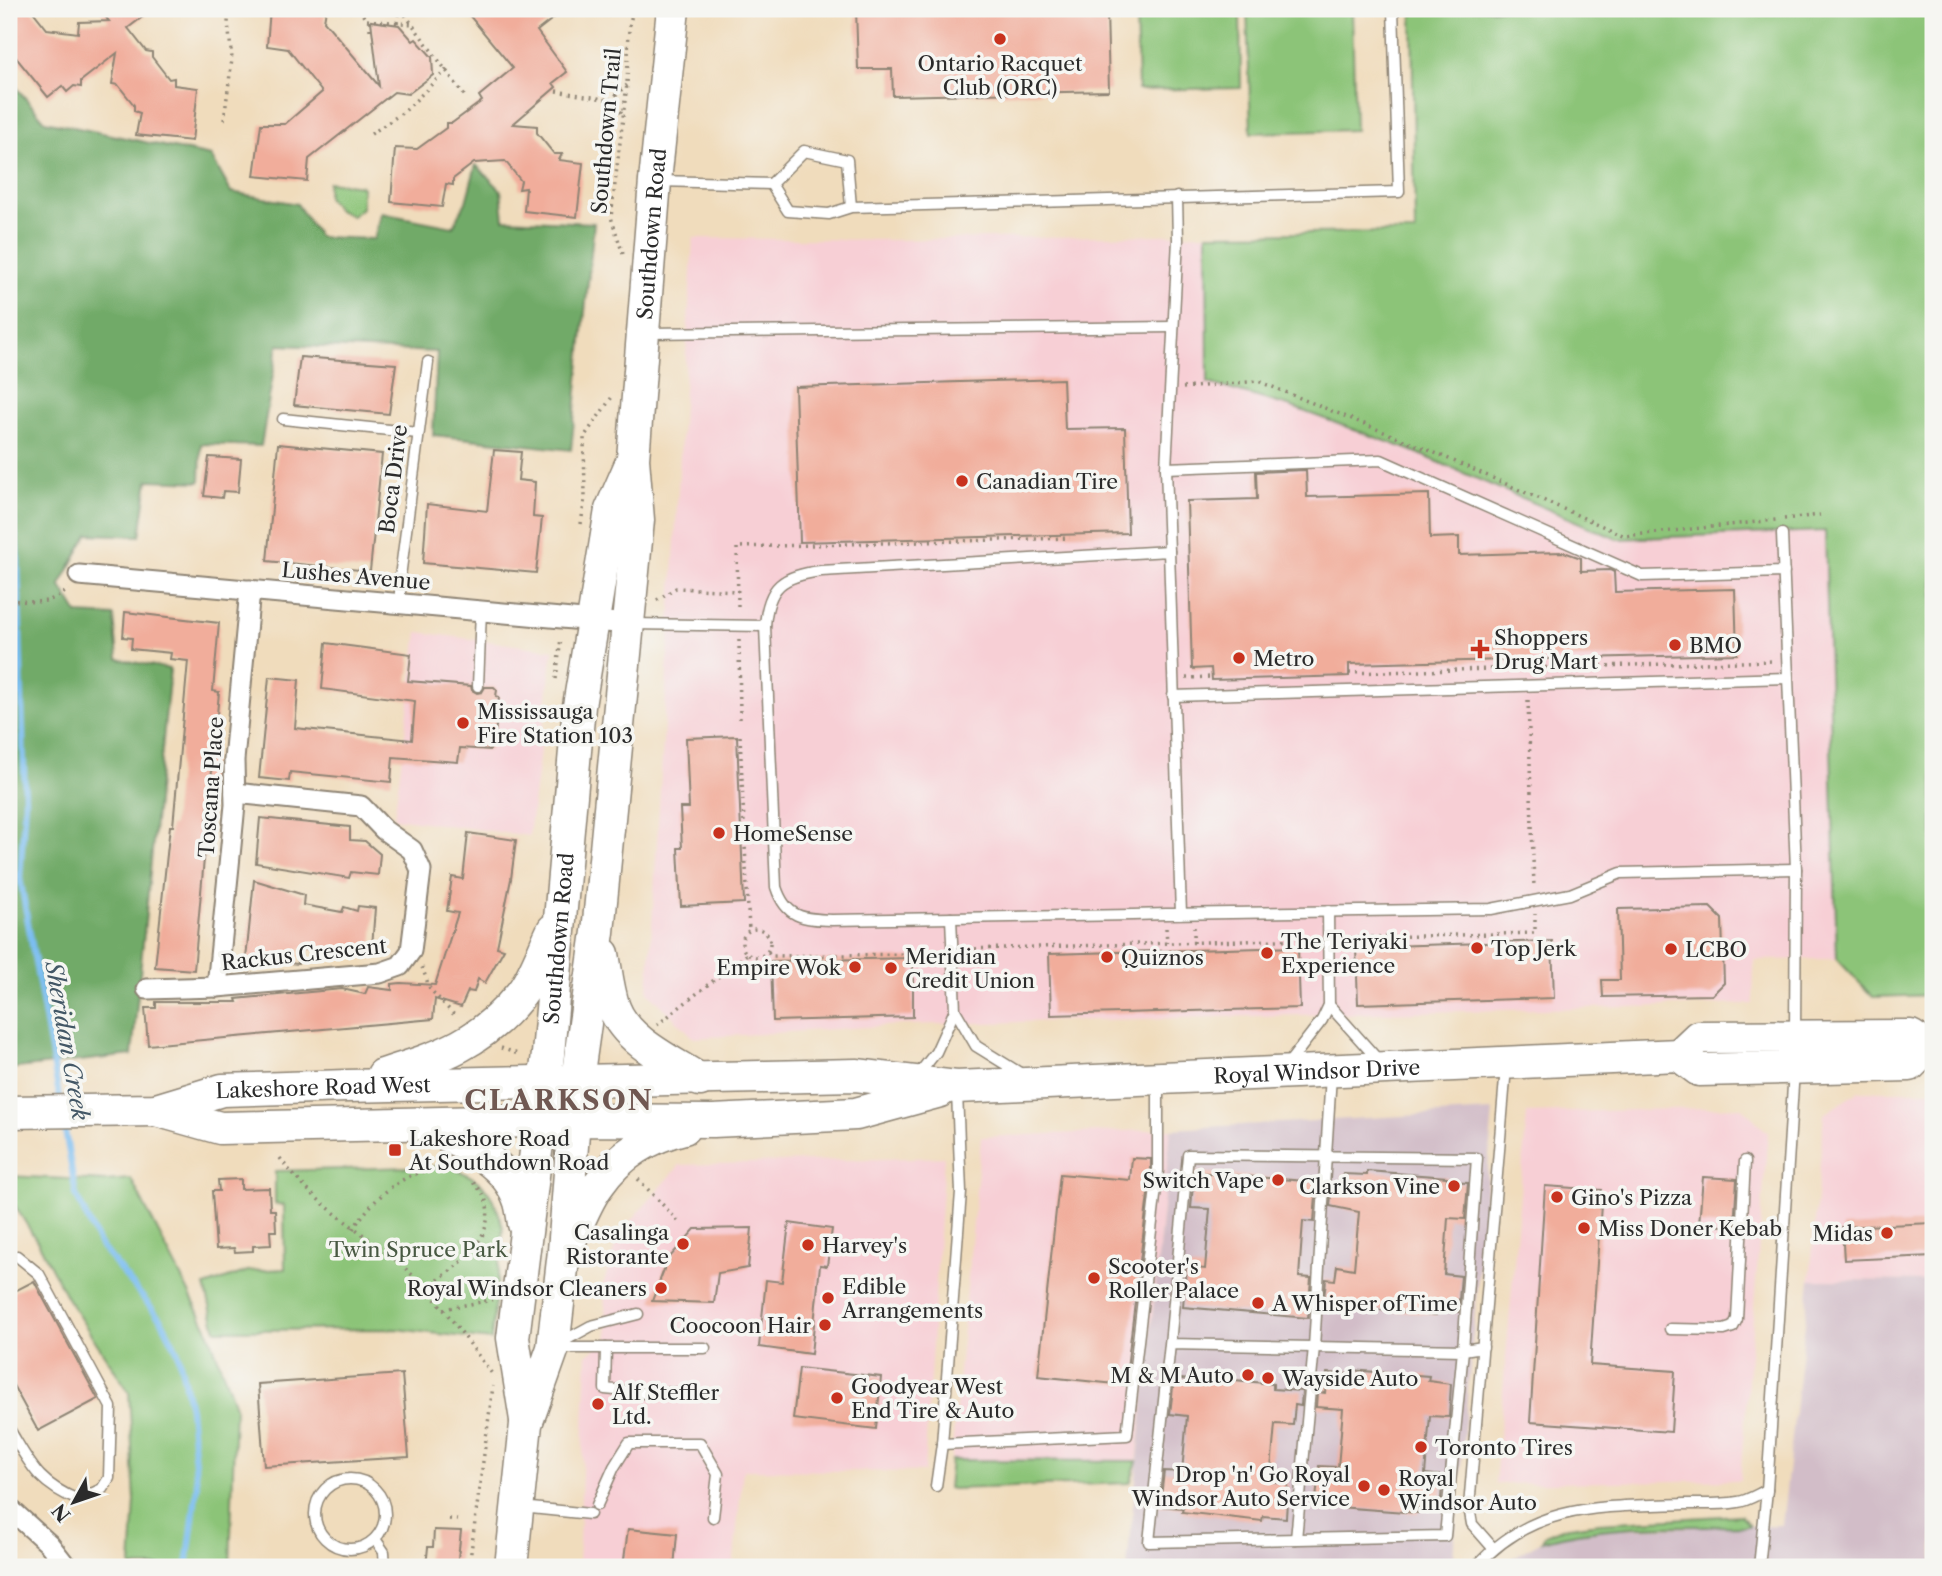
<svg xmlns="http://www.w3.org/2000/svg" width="1942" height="1576" font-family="'Libre Caslon Text',serif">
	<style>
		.built { fill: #f7cfd5 }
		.industrial { fill: #d2bdc8 }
		.green { fill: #8cc478; stroke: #5c7852; stroke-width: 2 }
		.forest { fill: #71aa68; stroke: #4e6a4a; stroke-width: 2 }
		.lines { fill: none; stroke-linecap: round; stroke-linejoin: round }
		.stream { stroke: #7bbef1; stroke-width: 6 }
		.building { fill: #f1ad9b }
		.service-casing { stroke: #8e8474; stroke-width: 13 }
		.minor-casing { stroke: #8e8474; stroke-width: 23 }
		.primary-casing { stroke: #8e8474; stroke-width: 35 }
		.path { stroke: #8e8474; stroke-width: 3.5; stroke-dasharray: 2 5; stroke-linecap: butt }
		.service { stroke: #fff; stroke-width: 10 }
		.minor { stroke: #fff; stroke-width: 19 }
		.primary { stroke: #fff; stroke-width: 32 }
		.poi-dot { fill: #c8321e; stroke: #f6f6f2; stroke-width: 2.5 }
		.labels { text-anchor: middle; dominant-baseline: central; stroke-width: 7; stroke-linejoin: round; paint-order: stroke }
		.poi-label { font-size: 21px; fill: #2b2b2b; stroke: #f6f6f2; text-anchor: start }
		.street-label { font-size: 21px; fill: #2b2b2b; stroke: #f6f6f2 }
		.park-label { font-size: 21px; fill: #485942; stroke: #f6f6f2 }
		.water-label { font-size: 23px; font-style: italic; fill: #435766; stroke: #f6f6f2 }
		.district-label { font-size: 28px; font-weight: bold; letter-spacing: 2px; fill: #705852; stroke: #f6f6f2 }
	</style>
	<rect width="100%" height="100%" fill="#f6f6f2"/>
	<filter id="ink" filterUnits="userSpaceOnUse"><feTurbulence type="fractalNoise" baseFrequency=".0143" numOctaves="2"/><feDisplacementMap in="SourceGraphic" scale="14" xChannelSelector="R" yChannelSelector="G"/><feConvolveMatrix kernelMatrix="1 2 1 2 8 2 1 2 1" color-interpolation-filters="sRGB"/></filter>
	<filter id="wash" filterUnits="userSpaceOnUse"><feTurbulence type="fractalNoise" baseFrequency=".00686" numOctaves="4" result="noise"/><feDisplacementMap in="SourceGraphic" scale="28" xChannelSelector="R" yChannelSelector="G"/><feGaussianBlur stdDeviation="1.57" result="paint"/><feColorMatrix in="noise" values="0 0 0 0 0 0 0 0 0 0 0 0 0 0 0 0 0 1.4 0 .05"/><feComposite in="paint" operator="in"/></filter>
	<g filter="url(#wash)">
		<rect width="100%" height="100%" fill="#f0dcbc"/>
		<!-- built -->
		<g class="built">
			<polygon points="1207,234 1209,383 1292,407 1410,450 1617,539 1825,530 1837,959 1754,960 1753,1004 900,1025 694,1038 648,992 693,238 891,240"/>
			<polygon points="418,632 553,650 529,836 394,818"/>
			<polygon points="1859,1091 1933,1091 1933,1281 1810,1280 1824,1114"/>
			<polygon points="1742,1107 1768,1133 1740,1480 1495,1484 1527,1113"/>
			<polygon points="1171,1129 1137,1461 951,1460 981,1137"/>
			<polygon points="944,1157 924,1472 743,1470 733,1567 578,1567 587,1355 608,1338 603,1285 618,1236 680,1165"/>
		</g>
		<!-- industrial -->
		<g class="industrial">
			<polygon points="1493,1111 1452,1567 1127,1567 1171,1129"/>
			<polygon points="1810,1280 1933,1281 1933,1567 1502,1567 1520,1553 1542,1541 1572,1532 1613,1529 1782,1525"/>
		</g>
		<!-- green -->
		<g class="green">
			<polygon points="1136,9 1240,9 1241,88 1138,90"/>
			<polygon points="1247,9 1352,9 1355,130 1251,133"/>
			<polygon points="1412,9 1933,9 1933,995 1873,997 1837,959 1825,531 1617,539 1410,450 1292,407 1208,383 1207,234 1415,232"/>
			<polygon points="328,182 362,186 362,208 352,216 338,210 327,197"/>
			<path d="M 446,1166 C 481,1177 494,1191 503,1228 L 491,1340 L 396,1329 L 216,1330 L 205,1286 L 248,1271 L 285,1269 L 284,1205 L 275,1204 L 275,1171 Z"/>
			<polygon points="9,1176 105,1181 131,1179 207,1328 235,1406 230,1567 131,1567 135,1501 129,1392 67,1298 40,1246 9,1196"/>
			<polygon points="951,1460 1137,1461 1130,1483 952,1489 948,1488"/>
			<path d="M 1741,1515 L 1749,1526 C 1681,1527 1608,1522 1542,1541 L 1545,1535 L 1562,1528 L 1599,1523 Z"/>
		</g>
		<!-- forest -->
		<polygon class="forest" points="9,79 45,121 211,156 231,192 297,204 319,237 374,239 381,213 453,227 466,202 476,165 501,190 504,219 594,223 571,450 433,435 437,352 278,345 261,446 201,444 200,482 148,480 140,536 88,534 60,585 78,614 114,616 118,659 170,669 132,1055 9,1069"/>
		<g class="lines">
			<!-- stream -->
			<g class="stream">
				<polyline points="9,488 18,560 25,801 20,878 60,1101"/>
				<polyline points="63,1119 76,1195 99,1244 162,1321 178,1352 190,1409 197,1486 187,1567"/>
			</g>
		</g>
		<g id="blocks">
			<!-- building -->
			<g class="building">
				<polygon points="9,9 31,9 47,29 78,33 79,22 109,21 99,9 153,9 128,28 146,51 152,52 152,57 169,79 174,78 174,85 198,88 192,141 136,135 140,113 134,111 134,105 118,85 112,84 117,53 81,81 81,87 74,86 67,92 62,86 48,97 9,49"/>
				<polygon points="270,9 326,9 324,21 379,86 371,21 399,25 413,41 416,39 432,57 433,75 408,94 394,92 309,159 307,181 254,176 261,124 285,124 322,92 288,49 267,46"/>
				<polygon points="464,9 565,9 537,31 567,72 553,83 556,87 513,124 537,126 537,133 554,154 562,154 559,160 583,163 577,217 524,211 526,188 519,189 521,181 505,161 474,163 453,179 453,185 446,184 442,207 391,202 395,148 417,149 446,128 446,123 452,123 482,101 479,96 513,68"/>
				<polygon points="856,9 1107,9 1109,91 893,96 892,69 858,69"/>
				<polygon points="300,357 396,364 389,414 294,405"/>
				<polygon points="1063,379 1065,429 1125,428 1128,533 800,542 795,387"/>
				<polygon points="278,444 382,454 370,571 267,561"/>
				<polygon points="494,450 521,452 518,480 535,482 533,517 542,518 536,573 423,563 427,504 487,511"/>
				<polygon points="209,457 241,459 238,492 223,491 222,498 204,496"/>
				<polygon points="1306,470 1307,497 1429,494 1430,538 1459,537 1459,555 1564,552 1581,558 1581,571 1610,570 1614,572 1615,592 1735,589 1737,654 1349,664 1349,676 1212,680 1211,668 1192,669 1187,501 1257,499 1256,472"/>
				<polygon points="125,612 219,623 213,691 219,692 194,970 155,967 170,826 173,826 188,661 170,659 171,653 131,649 132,638 123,637"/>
				<polygon points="326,643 411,654 408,681 471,686 472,690 477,693 482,692 485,687 494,687 497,690 496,696 499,697 494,744 491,744 490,750 460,748 458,762 393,757 391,782 290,772 289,781 259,778 269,677 299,680 295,728 412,740 415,701 322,689"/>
				<polygon points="737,736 744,903 681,906 678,848 682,848 680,808 689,808 686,738"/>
				<polygon points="260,818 350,827 350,840 365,841 380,854 378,875 351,872 349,878 256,863"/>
				<polygon points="468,833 516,840 511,879 497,947 504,949 485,983 478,979 474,992 468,991 461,1007 435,999 433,1019 148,1045 145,1008 156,1008 156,1002 237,1002 236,999 342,989 365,994 368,987 392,990 392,984 401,983 435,985 458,913 447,911 452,877 463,879"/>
				<polygon points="254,880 304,895 303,905 342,912 344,907 357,911 358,906 375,908 372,947 359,944 357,950 342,948 342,952 299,949 298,964 246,959"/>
				<polygon points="1710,907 1722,919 1724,983 1712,995 1603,997 1602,980 1620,980 1618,909"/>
				<polygon points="1552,941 1554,998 1358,1004 1356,947"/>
				<polygon points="1298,947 1300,1008 1051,1015 1049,954"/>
				<polygon points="913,958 913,1017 773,1021 771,961"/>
				<polygon points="1132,1158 1151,1159 1151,1170 1125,1385 1038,1376 1060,1174 1130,1180"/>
				<polygon points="1367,1171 1447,1177 1447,1182 1468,1183 1465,1219 1448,1218 1444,1274 1461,1276 1458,1312 1436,1311 1436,1315 1357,1308 1357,1304 1324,1300 1326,1279 1335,1280 1337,1266 1354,1269 1359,1212 1330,1206 1332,1184 1342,1185 1343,1174 1367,1175"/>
				<polygon points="1194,1172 1317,1182 1314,1222 1303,1221 1299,1277 1311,1278 1308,1318 1183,1307 1186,1267 1205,1269 1210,1209 1191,1208"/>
				<polygon points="1703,1177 1737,1179 1734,1227 1699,1224"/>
				<polygon points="241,1179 241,1189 269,1188 270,1210 275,1210 276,1231 270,1231 271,1245 253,1246 253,1251 235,1252 234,1248 216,1249 212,1191 219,1191 218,1180"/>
				<polygon points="1545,1186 1602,1190 1590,1365 1675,1371 1671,1432 1530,1422"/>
				<polygon points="789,1223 832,1229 827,1266 820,1265 811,1354 759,1347 766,1280 782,1282"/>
				<polygon points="1933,1223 1933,1256 1844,1260 1842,1227"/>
				<polygon points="752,1228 748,1268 718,1273 714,1303 652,1301 668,1259 695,1229"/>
				<polygon points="34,1281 98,1399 38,1431 9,1378 9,1294"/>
				<polygon points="799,1368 881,1377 876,1429 793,1419"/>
				<polygon points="1350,1370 1429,1376 1428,1381 1451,1384 1449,1417 1430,1416 1425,1474 1443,1476 1440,1510 1418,1508 1418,1513 1338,1507 1339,1502 1316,1501 1319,1466 1338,1467 1343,1409 1316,1407 1317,1392 1325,1393 1327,1373 1349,1374"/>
				<polygon points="402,1374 409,1457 264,1466 258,1384"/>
				<polygon points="1196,1376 1273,1384 1273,1389 1302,1391 1301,1406 1295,1405 1293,1425 1275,1424 1270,1481 1288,1484 1286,1518 1263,1516 1262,1521 1182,1512 1183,1508 1160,1506 1164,1471 1182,1472 1187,1416 1170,1414 1174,1378 1195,1381"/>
				<polygon points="628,1529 677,1534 674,1567 623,1567"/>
				<polygon points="434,1530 461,1531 457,1567 426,1567 428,1547 433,1547"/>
			</g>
		</g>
	</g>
	<g filter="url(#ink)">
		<use href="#blocks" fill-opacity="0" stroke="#8e8474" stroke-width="2"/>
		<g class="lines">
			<!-- service casing -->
			<g class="service-casing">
				<g id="service">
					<polyline points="659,181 771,184"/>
					<polyline points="851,207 847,160 804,151 771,184 788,211 829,214 851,207 1399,192 1393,9"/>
					<polyline points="649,333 1173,327"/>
					<polyline points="283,419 418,433"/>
					<polyline points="1166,468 1381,460 1642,576 1784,572"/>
					<polyline points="1782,534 1796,869 1795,1034"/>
					<polyline points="1169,551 1166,468 1178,240 1177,197"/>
					<polyline points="400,602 400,577 428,362"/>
					<polyline points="632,624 765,626"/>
					<polyline points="478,686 481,610"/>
					<polyline points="1173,696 1788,678"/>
					<path d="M 1181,914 L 1169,551 L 821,571 C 783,576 768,585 765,626 L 776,887 C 786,918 803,919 832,920 L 1133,915 L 1166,914 L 1491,909 L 1570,894 L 1621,873 L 1796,869"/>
					<polyline points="1329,1005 1380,1062"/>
					<polyline points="955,1010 976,1046 1023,1075"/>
					<polyline points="1288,1064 1322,1020 1329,1005 1328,911"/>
					<polyline points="918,1075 936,1052 955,1010 951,918"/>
					<polyline points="1670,1329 1724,1330 1733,1327 1737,1319 1745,1161"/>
					<polyline points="560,1343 591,1326 638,1314"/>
					<polyline points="1170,1344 1149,1542 1445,1536 1463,1350 1477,1158 1188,1155 1170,1344 1463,1350 1483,1347"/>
					<polyline points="557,1348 705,1348"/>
					<polyline points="606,1348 605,1389 645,1393 689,1393"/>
					<path d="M 9,1429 C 31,1465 37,1483 78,1500 L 102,1489 L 109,1478 L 111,1407 L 39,1274 L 17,1256"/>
					<polyline points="942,1444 1127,1435 1158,1171 1158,1082"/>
					<circle cx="350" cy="1514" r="35"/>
					<polyline points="936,1486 942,1444 961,1192 957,1092"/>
					<polyline points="597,1505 614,1467 629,1443 700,1443 718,1474 713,1517"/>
					<polyline points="521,1507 590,1514"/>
					<polyline points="375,1539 384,1552 385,1567"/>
					<polyline points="1296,1539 1314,1347 1331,1075"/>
					<polyline points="1493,1548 1472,1524 1469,1507 1506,1067"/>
					<path d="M 1476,1567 C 1533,1502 1604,1507 1684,1504 C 1701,1504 1720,1505 1738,1502 C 1747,1501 1758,1494 1767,1490"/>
					<polyline points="1759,1567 1767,1490 1794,1070"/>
				</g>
			</g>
			<!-- minor casing -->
			<g class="minor-casing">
				<g id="minor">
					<polyline points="79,575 628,624"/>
					<polyline points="217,987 235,805 234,760 250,590"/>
					<polyline points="147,989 217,987 380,973 400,966 411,951 421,870 412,850 384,830 361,806 235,793"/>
					<polyline points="9,1508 49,1544 67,1567"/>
				</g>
			</g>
			<!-- primary casing -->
			<g class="primary-casing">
				<g id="primary">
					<path d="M 603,954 C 606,971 608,991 614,1008 C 627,1042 671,1061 700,1080"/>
					<polyline points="1679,1055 1698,1037 1911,1036 1917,1040 1923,1052"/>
					<path d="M 383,1075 C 442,1056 481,1044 521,994 C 535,976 543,950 553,930"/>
					<polyline points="156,1110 220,1128 574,1120 713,1121 856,1114 940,1091"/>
					<path id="s1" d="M 9,1112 L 156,1110 L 222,1090 L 347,1086 L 856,1075 L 956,1087 L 1679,1055 L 1699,1070 L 1910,1065 L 1923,1052 L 1933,1052"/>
					<path d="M 426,1125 C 461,1142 507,1161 520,1202 C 522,1209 523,1217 524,1224"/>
					<path d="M 571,1238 C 580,1220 587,1199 599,1184 C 619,1155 651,1136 684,1128"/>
					<path id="s2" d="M 526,1420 L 513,1338 L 548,1054 L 579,706 L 611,510 L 631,464"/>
					<path id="s3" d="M 511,1567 L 526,1424 L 553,1348 L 564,1251 L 577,1080 L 598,932 L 638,520 L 633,459 L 655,181 L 673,9"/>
				</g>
			</g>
			<!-- path -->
			<g class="path">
				<polyline points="359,9 366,20 413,24"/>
				<polyline points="401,9 467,99"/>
				<polyline points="370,21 370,33"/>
				<polyline points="397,23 399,9"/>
				<polyline points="556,91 610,100 623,114"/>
				<polyline points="610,100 627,85"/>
				<polyline points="224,120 232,59 228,23 229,9"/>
				<polyline points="371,134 405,111 447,69"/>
				<polyline points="623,254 611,217 627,84 629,28 633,9"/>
				<polyline points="1183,388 1258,381 1426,449 1625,536 1776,520"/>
				<polyline points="1784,519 1820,515"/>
				<polyline points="581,524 585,497 584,437 612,397"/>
				<path d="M 9,600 C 35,602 48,606 69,589"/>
				<polyline points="657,600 676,588 738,591"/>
				<polyline points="738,606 737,547 1070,538"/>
				<polyline points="739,640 740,719"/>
				<polyline points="1527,671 1527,668 1774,661"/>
				<polyline points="1349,673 1527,668"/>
				<polyline points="1186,678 1211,677"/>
				<polyline points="556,679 561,638"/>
				<polyline points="1528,700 1534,888"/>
				<polyline points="740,736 749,931"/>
				<polyline points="1194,927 1194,943"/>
				<polyline points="1166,928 1167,943"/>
				<circle cx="756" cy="943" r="14"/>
				<polyline points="1343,938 1535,933 1535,914"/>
				<polyline points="968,949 1311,939"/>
				<polyline points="929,951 938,950"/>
				<polyline points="768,952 773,956 910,954"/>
				<polyline points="422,967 430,989 457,1018"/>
				<polyline points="657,1025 747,954"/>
				<polyline points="501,1048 518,1054 518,1057"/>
				<path d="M 280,1158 C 317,1209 364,1230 408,1271 C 441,1301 466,1340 493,1375"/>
				<polyline points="638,1179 680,1223"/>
				<path d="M 353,1229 C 378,1192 410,1164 457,1170"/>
				<path d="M 426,1287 C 455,1270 499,1238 485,1198 C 483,1192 476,1186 472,1181"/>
				<polyline points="443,1309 492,1300"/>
				<polyline points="449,1519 457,1520"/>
				<polyline points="257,1567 261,1567"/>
				<polyline points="469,1567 493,1386"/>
			</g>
			<!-- service -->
			<use href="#service" class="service"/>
			<!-- minor -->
			<use href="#minor" class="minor"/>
			<!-- primary -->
			<use href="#primary" class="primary"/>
		</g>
	</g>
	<!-- markers -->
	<g class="poi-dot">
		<circle cx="1000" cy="39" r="7"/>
		<circle cx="962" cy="481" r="7"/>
		<circle cx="1675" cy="645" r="7"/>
		<path d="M1476.5 638.5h7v7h7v7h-7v7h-7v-7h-7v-7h7z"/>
		<circle cx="1239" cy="658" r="7"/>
		<circle cx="463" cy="723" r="7"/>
		<circle cx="719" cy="833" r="7"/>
		<circle cx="1477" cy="948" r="7"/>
		<circle cx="1671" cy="949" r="7"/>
		<circle cx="1267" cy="953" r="7"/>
		<circle cx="1107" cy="957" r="7"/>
		<circle cx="855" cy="967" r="7"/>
		<circle cx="891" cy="968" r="7"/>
		<rect x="388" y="1143" width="14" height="14" rx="3.5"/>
		<circle cx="1278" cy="1180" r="7"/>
		<circle cx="1454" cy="1186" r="7"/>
		<circle cx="1557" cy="1197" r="7"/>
		<circle cx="1584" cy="1228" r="7"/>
		<circle cx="1887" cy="1233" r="7"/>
		<circle cx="683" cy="1244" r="7"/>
		<circle cx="808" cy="1245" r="7"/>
		<circle cx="1094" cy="1278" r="7"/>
		<circle cx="661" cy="1288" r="7"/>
		<circle cx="828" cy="1298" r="7"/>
		<circle cx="1258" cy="1303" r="7"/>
		<circle cx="825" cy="1325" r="7"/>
		<circle cx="1248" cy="1375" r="7"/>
		<circle cx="1268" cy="1378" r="7"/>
		<circle cx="837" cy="1398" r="7"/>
		<circle cx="598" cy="1404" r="7"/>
		<circle cx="1421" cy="1447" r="7"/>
		<circle cx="1364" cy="1486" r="7"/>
		<circle cx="1384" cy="1490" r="7"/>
	</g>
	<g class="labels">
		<!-- poi labels -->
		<g class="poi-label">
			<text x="1000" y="63" text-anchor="middle">Ontario Racquet<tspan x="1000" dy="24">Club (ORC)</tspan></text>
			<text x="976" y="481">Canadian Tire</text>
			<text x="1494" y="637">Shoppers<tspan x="1494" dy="24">Drug Mart</tspan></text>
			<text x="1689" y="645">BMO</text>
			<text x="1253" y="658">Metro</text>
			<text x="477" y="711">Mississauga<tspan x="477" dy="24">Fire Station 103</tspan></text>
			<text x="733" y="833">HomeSense</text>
			<text x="1281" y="941">The Teriyaki<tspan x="1281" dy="24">Experience</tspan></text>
			<text x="1491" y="948">Top Jerk</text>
			<text x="1685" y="949">LCBO</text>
			<text x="905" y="956">Meridian<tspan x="905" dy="24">Credit Union</tspan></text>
			<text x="1121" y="957">Quiznos</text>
			<text x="841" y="967" text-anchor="end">Empire Wok</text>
			<text x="409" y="1138">Lakeshore Road<tspan x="409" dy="24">At Southdown Road</tspan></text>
			<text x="1264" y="1180" text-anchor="end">Switch Vape</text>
			<text x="1440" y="1186" text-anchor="end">Clarkson Vine</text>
			<text x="1571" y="1197">Gino's Pizza</text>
			<text x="1598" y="1228">Miss Doner Kebab</text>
			<text x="669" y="1232" text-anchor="end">Casalinga<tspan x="669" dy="24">Ristorante</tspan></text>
			<text x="1873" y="1233" text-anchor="end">Midas</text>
			<text x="822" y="1245">Harvey's</text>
			<text x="1108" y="1266">Scooter's<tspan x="1108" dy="24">Roller Palace</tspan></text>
			<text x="842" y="1286">Edible<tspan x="842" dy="24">Arrangements</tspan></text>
			<text x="647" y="1288" text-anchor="end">Royal Windsor Cleaners</text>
			<text x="1272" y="1303">A Whisper ofTime</text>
			<text x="811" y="1325" text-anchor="end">Coocoon Hair</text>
			<text x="1234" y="1375" text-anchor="end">M &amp; M Auto</text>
			<text x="1282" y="1378">Wayside Auto</text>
			<text x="851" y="1386">Goodyear West<tspan x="851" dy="24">End Tire &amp; Auto</tspan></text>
			<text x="612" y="1392">Alf Steffler<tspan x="612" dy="24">Ltd.</tspan></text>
			<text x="1435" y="1447">Toronto Tires</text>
			<text x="1350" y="1474" text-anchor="end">Drop 'n' Go Royal<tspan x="1350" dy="24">Windsor Auto Service</tspan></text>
			<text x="1398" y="1478">Royal<tspan x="1398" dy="24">Windsor Auto</tspan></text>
		</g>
		<!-- street labels -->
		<g class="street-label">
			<text transform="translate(606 131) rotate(-85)">Southdown Trail</text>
			<text stroke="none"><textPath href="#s3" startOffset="1344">Southdown Road</textPath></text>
			<text transform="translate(393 479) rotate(-83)">Boca Drive</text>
			<text transform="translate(356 576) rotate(5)">Lushes Avenue</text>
			<text transform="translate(211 787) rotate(-86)">Toscana Place</text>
			<text stroke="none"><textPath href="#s2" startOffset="485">Southdown Road</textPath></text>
			<text transform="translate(304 954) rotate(-6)">Rackus Crescent</text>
			<text stroke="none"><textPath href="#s1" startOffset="1312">Royal Windsor Drive</textPath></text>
			<text stroke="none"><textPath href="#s1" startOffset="317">Lakeshore Road West</textPath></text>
		</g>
		<!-- park labels -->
		<g class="park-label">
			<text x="418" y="1249">Twin Spruce Park</text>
		</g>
		<!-- water labels -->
		<g class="water-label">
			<text transform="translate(67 1041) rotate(80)">Sheridan Creek</text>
		</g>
		<!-- district labels -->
		<g class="district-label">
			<text x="559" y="1100">CLARKSON</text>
		</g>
	</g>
	<!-- margin -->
	<rect width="1942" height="1576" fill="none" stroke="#f6f6f2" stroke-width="35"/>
	<!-- north arrow -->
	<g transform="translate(74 1502) rotate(230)" stroke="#f6f6f2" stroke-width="5" paint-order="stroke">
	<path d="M0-5L12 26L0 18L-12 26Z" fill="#2b2b2b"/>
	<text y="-10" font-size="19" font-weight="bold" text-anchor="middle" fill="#2b2b2b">N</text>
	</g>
</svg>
